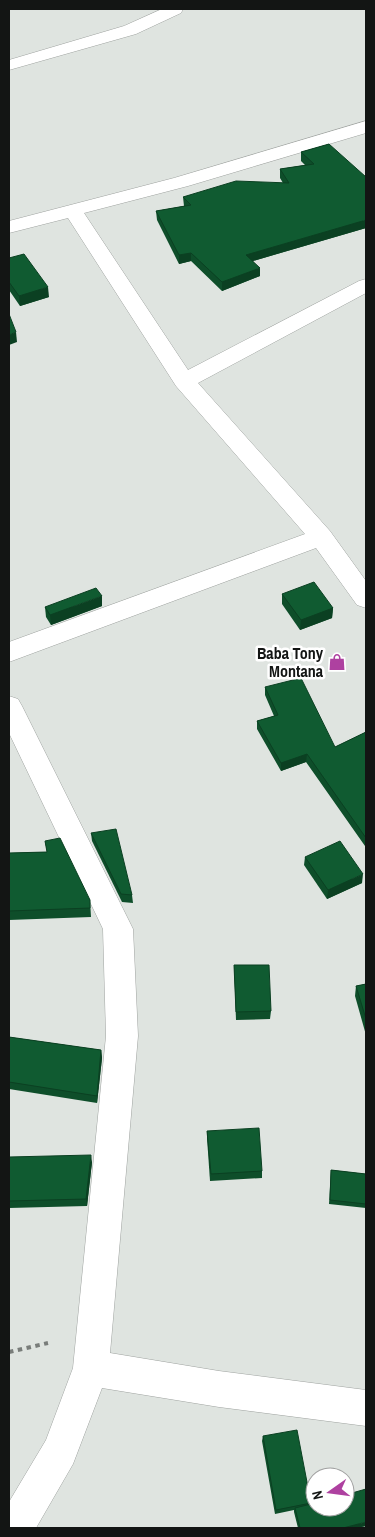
<svg xmlns="http://www.w3.org/2000/svg" width="375" height="1537" font-family="'Archivo Narrow',sans-serif">
	<style>
		.lines { fill: none; stroke-linecap: round; stroke-linejoin: round }
		.minor-casing { stroke: #9fa3a0; stroke-width: 1 }
		.path { stroke: #797d7a; stroke-width: 4; stroke-dasharray: 4.5 4.5; stroke-linecap: butt }
		.minor { fill: #fff; fill-rule: evenodd }
		.wall { fill: #0e4e2a }
		.shaded-wall { fill: #0b4022 }
		.building { fill: #105b31; stroke: #0b4022 }
		.labels { text-anchor: middle; dominant-baseline: central; stroke-width: 5; stroke-linejoin: round; paint-order: stroke }
		.poi-label { font-size: 16px; font-weight: bold; fill: #131514; stroke: #fff; text-anchor: end }
	</style>
	<rect width="100%" height="100%" fill="#dfe4e0"/>
	<g class="lines">
		<!-- minor casing -->
		<g class="minor-casing">
			<g id="minor">
				<polygon points="162,9 183,9 181,13 136,34 9,70 9,60 124,26"/>
				<polygon points="366,121 366,133 188,186 84,213 188,370 359,281 366,279 366,293 198,383 330,531 366,581 366,608 357,605 316,548 9,662 9,642 305,534 176,386 68,218 9,233 9,221 174,178"/>
				<polygon points="9,696 18,699 22,706 133,929 138,1036 110,1353 219,1371 366,1390 366,1426 219,1407 102,1388 73,1464 36,1528 9,1528 9,1502 46,1440 73,1368 106,1036 103,929 9,733"/>
			</g>
		</g>
		<!-- path -->
		<polyline class="path" points="9,1352 48,1343"/>
		<!-- minor -->
		<use href="#minor" class="minor"/>
	</g>
	<!-- wall -->
	<g class="wall">
		<polygon points="329,144 366,228 253,261 260,276 222,291 191,261 179,264 157,220 156,211 184,206 183,197 283,183 280,178 280,169 305,165 301,161 301,152"/>
		<polygon points="9,258 49,297 20,306 9,290"/>
		<polygon points="282,594 333,608 332,618 300,630 282,604"/>
		<polygon points="102,606 51,625 46,617 45,607"/>
		<polygon points="265,687 335,747 366,732 366,845 365,846 306,762 281,771 257,729 257,721 274,716 265,695"/>
		<polygon points="91,833 132,895 133,903 122,902 92,841"/>
		<polygon points="45,841 90,900 91,917 9,920 9,853 47,852"/>
		<polygon points="305,857 362,883 327,899 304,865"/>
		<polygon points="234,965 271,1011 270,1019 236,1020"/>
		<polygon points="366,984 366,1035 355,996 356,986"/>
		<polygon points="9,1037 101,1050 102,1058 97,1103 9,1089"/>
		<polygon points="207,1131 262,1171 262,1178 210,1181 207,1138"/>
		<polygon points="9,1157 92,1162 87,1206 9,1208"/>
		<polygon points="331,1170 366,1174 366,1208 329,1204"/>
		<polygon points="263,1436 311,1503 311,1504 366,1526 356,1528 298,1528 294,1512 294,1510 275,1514 262,1441"/>
	</g>
	<!-- shaded-wall -->
	<g class="shaded-wall">
		<polygon points="366,220 366,228 246,263 246,255"/>
		<polygon points="191,253 191,261 179,264 179,255"/>
		<polygon points="260,268 260,276 222,291 222,282"/>
		<polygon points="48,287 49,297 20,306 19,296"/>
		<polygon points="16,332 17,342 9,345 9,335"/>
		<polygon points="102,596 102,606 51,625 50,615"/>
		<polygon points="333,608 332,618 300,630 301,620"/>
		<polygon points="307,754 306,762 281,771 281,763"/>
		<polygon points="363,874 362,883 327,899 328,890"/>
		<polygon points="101,1050 102,1058 97,1103 97,1096"/>
		<polygon points="91,1155 92,1162 87,1206 86,1199"/>
		<polygon points="366,1522 366,1526 356,1528 343,1528"/>
	</g>
	<!-- building -->
	<g class="building">
		<polygon points="329,144 366,177 366,220 246,255 260,268 222,282 191,253 179,255 156,211 191,205 183,197 236,181 289,183 280,169 314,164 301,152"/>
		<polygon points="24,254 48,287 19,296 9,282 9,258"/>
		<polygon points="9,314 16,332 9,335"/>
		<polygon points="314,582 333,608 301,620 282,594"/>
		<polygon points="96,588 102,596 50,615 45,607"/>
		<polygon points="301,678 335,747 366,732 366,838 307,754 281,763 257,721 278,715 265,687"/>
		<polygon points="116,829 132,895 121,894 91,833"/>
		<polygon points="60,838 90,900 90,908 9,911 9,853 47,852 45,841"/>
		<polygon points="340,841 363,874 328,890 305,857"/>
		<polygon points="234,965 269,965 271,1011 236,1012"/>
		<polygon points="366,984 366,1019 356,986"/>
		<polygon points="9,1037 101,1050 97,1096 9,1082"/>
		<polygon points="259,1128 262,1171 211,1174 207,1131"/>
		<polygon points="91,1155 86,1199 9,1201 9,1157"/>
		<polygon points="331,1170 366,1174 366,1204 330,1200"/>
		<polygon points="297,1430 311,1503 276,1510 263,1436"/>
		<polygon points="366,1489 366,1522 343,1528 300,1528 295,1508 315,1503 315,1507 345,1507 345,1495"/>
	</g>
	<!-- icons -->
	<defs>
		<g id="shop-bare" transform="scale(1.35)"><path d="M-5-2.5h2.3a2.7 3.5 0 0 1 5.4 0H5L5.5 6h-11ZM-1.5-2.5h3a1.5 2.3 0 0 0-3 0Z" fill="#ae41a0" stroke="#fff" stroke-width="2.5" paint-order="stroke"/></g>
	</defs>
	<g fill-rule="evenodd">
		<use href="#shop-bare" x="337" y="662"/>
	</g>
	<g class="labels">
		<!-- poi labels -->
		<g class="poi-label">
			<text x="323" y="653">Baba Tony<tspan x="323" dy="18">Montana</tspan></text>
		</g>
	</g>
	<!-- border -->
	<rect width="375" height="1537" fill="none" stroke="#131514" stroke-width="20"/>
	<!-- north arrow -->
	<g transform="translate(330 1492) rotate(256)"><circle r="24" fill="#ffffff" stroke="#a1a1a1"/>
	<path d="M0-4L9 19L0 12L-9 19Z" fill="#ae41a0"/>
	<text y="-8" font-size="14" font-weight="bold" text-anchor="middle" fill="#131514">N</text>
	</g>
</svg>
